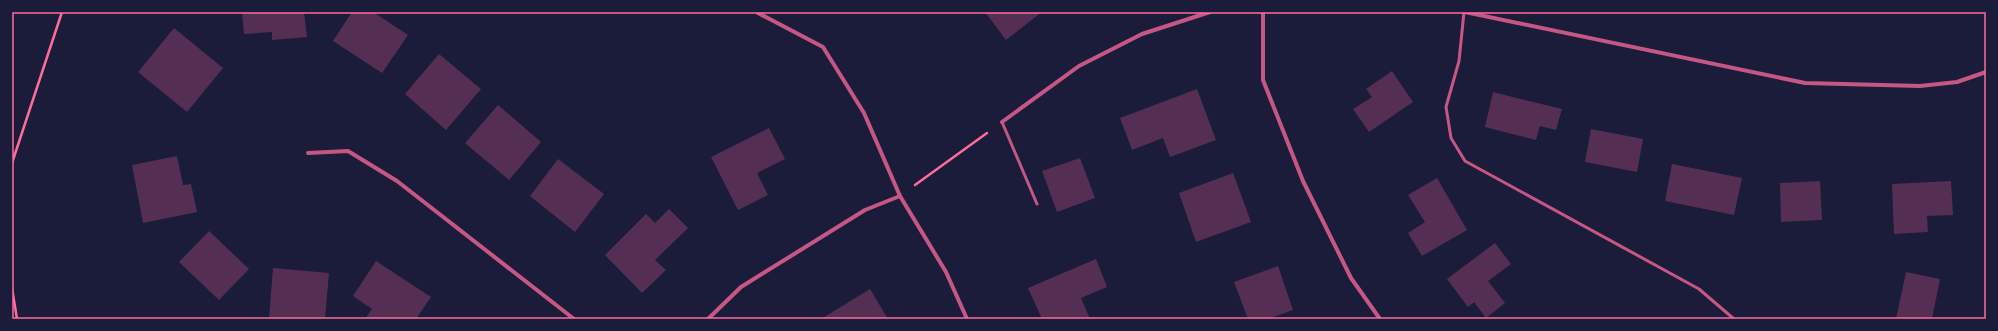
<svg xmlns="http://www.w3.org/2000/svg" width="1998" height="331" font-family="Lora,serif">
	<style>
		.building { fill: #542f53 }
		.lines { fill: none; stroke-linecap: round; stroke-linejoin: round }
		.path { stroke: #ff6b9d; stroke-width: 2.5 }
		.service { stroke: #c65784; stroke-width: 3 }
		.minor { stroke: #c65784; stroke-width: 4 }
		.neatline { fill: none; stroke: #ff6b9d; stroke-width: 1.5 }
	</style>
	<rect width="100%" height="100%" fill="#1b1b3a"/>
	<!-- building -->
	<g class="building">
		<polygon points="242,12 304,12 307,37 272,40 272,32 244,34"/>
		<polygon points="352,12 373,12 408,35 382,73 333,41"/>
		<polygon points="985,12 1042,12 1006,40"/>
		<polygon points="174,28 223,68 187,112 138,72"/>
		<polygon points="439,54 481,89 446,130 405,94"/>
		<polygon points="1392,71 1413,102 1369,132 1353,109 1372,97 1366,89"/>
		<polygon points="1197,89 1216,140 1170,157 1163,138 1132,150 1120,118"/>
		<polygon points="1493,92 1562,109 1556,130 1540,126 1536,140 1485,127"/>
		<polygon points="498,105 541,142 509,180 465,143"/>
		<polygon points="769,128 785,159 757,173 768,195 738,210 711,157"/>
		<polygon points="1591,129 1643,139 1637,172 1585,162"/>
		<polygon points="177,156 183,185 191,184 197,212 143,223 132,165"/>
		<polygon points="1080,158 1095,198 1057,212 1042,171"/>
		<polygon points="558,159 604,194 575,232 530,196"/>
		<polygon points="1672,164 1742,178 1734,215 1665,201"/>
		<polygon points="1233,173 1251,222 1196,242 1179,193"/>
		<polygon points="1437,178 1467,230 1422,256 1408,233 1425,222 1408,195"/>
		<polygon points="1820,181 1822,220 1781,222 1780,183"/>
		<polygon points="1951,181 1953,215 1927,216 1928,232 1894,234 1892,184"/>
		<polygon points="669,209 688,228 655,260 666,270 642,293 605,255 646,214 655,223"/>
		<polygon points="209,231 249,269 219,300 179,262"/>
		<polygon points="1495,243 1511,264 1488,281 1505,303 1486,318 1474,302 1468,307 1447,279"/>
		<polygon points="1096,259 1107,287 1081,298 1090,319 1042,319 1028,288"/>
		<polygon points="376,261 431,297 416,319 365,319 372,309 353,296"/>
		<polygon points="1278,266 1293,310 1268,319 1248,319 1234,282"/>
		<polygon points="273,268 329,273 325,319 269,319"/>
		<polygon points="1906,272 1940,279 1932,319 1896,319"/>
		<polygon points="870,289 888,319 821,319"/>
	</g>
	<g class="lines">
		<!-- path -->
		<g class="path">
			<polyline points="12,163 62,12"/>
			<polyline points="915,185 987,133"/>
			<polyline points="12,288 17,319"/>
		</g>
		<!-- service -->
		<g class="service">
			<polyline points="1464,12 1459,61 1446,107 1451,138 1465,161 1699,289 1734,319"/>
			<polyline points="1002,122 1037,204"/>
		</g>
		<!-- minor -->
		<g class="minor">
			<polyline points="1263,12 1263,80 1303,181 1351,278 1380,319"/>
			<polyline points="1465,12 1805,83 1920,86 1957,82 1986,72"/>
			<polyline points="758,13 823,47 864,113 900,196 946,272 967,319"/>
			<polyline points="1002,122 1079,66 1142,34 1210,12"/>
			<polyline points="308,153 348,151 397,181 574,319"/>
			<polyline points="708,319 741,287 865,210 900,196"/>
		</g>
	</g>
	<!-- border -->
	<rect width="1998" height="331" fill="none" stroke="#1b1b3a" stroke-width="26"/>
	<rect x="13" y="13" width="1972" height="305" class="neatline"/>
</svg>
